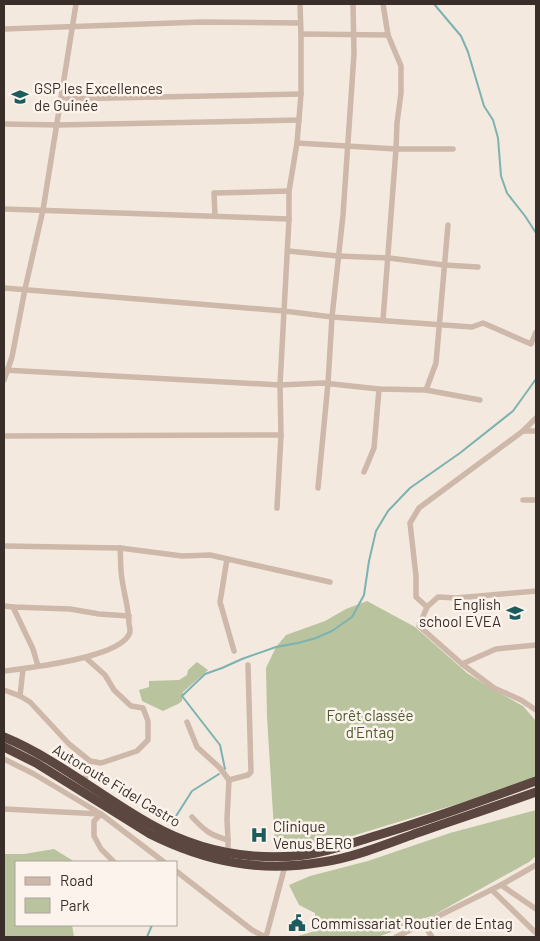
<svg xmlns="http://www.w3.org/2000/svg" width="540" height="941" font-family="Barlow,sans-serif">
	<style>
		.green { fill: #b9c49e }
		.lines { fill: none; stroke-linecap: round; stroke-linejoin: round }
		.stream { stroke: #7cb2b1; stroke-width: 2 }
		.minor { stroke: #cdb8aa; stroke-width: 5.5 }
		.highway { stroke: #5b4740; stroke-width: 9 }
		.labels { text-anchor: middle; dominant-baseline: central; stroke-width: 5; stroke-linejoin: round; paint-order: stroke }
		.poi-label { font-size: 15px; fill: #3a2e2a; stroke: #fbf3ec; text-anchor: start }
		.park-label { font-size: 15px; fill: #4b592c; stroke: #fbf3ec }
		.street-label { font-size: 15px; fill: #3a2e2a; stroke: #fbf3ec }
	</style>
	<rect width="100%" height="100%" fill="#f4e9df"/>
	<!-- green -->
	<g class="green">
		<polygon points="367,601 415,627 467,673 492,689 523,706 536,721 536,780 339,840 275,846 267,717 266,668 276,647 286,635 325,621 346,609"/>
		<polygon points="197,662 208,670 183,692 182,701 178,704 163,711 142,701 139,690 149,687 149,681 179,680 187,675 188,670"/>
		<polygon points="536,810 536,856 529,862 432,916 407,923 394,931 378,937 295,937 315,931 315,913 299,905 289,885 310,876 368,861 450,833"/>
		<polygon points="54,849 75,862 16,862 16,925 72,925 74,937 4,937 4,854 24,854"/>
	</g>
	<g class="lines">
		<!-- stream -->
		<g class="stream">
			<polyline points="434,4 461,36 468,52 484,106 493,120 498,138 501,176 507,193 525,216 536,233"/>
			<polyline points="225,769 220,745 182,696 205,674 222,668 242,659 276,647 298,643 316,638 332,631 352,617 364,595 369,561 376,531 388,511 410,488 460,453 513,411 536,379"/>
			<polyline points="171,824 192,791 219,774"/>
			<polyline points="147,937 152,925"/>
		</g>
		<!-- minor -->
		<g class="minor">
			<polyline points="383,4 388,35 401,66 401,93 397,123 396,149 383,320"/>
			<polyline points="4,29 202,22 300,23"/>
			<polyline points="301,34 388,35"/>
			<polyline points="61,99 301,94"/>
			<polyline points="4,124 57,125 299,120"/>
			<polyline points="297,143 396,149 453,149"/>
			<polyline points="4,209 289,219"/>
			<polyline points="215,216 214,193 289,191"/>
			<polyline points="288,251 338,256 389,258 444,265 478,267"/>
			<polyline points="4,288 284,311 332,317 472,327 483,323 531,344 536,332"/>
			<polyline points="4,370 280,385 323,383 379,389 426,390 480,400"/>
			<polyline points="4,380 12,357 25,289 43,210 76,4"/>
			<polyline points="426,390 436,363 448,225"/>
			<polyline points="523,431 536,418"/>
			<polyline points="4,436 281,435"/>
			<polyline points="364,472 374,448 379,389"/>
			<polyline points="318,488 328,383 332,317 343,215 354,54 353,4"/>
			<polyline points="523,500 536,500"/>
			<polyline points="277,508 281,435 280,385 289,219 289,191 297,143 301,94 301,34 300,4"/>
			<polyline points="4,546 120,548 182,556 210,555 330,582"/>
			<polyline points="227,559 220,602 234,651"/>
			<polyline points="536,591 456,598 438,597 427,607 419,626 462,664 494,688 521,700 536,710"/>
			<polyline points="4,606 13,607 70,609 99,614 129,616"/>
			<polyline points="13,607 33,649 38,666"/>
			<polyline points="427,607 416,597 416,576 410,523 419,508 523,431 536,431"/>
			<polyline points="462,664 496,649 536,645"/>
			<path d="M 4,671 C 27,668 123,658 130,632 C 130,630 130,627 129,624 C 129,609 124,594 122,579 C 120,568 121,558 120,548"/>
			<polyline points="4,690 20,696 30,702 69,744 90,761 101,763 137,751 148,740 148,721 143,708 131,706 114,690 105,675 86,658"/>
			<polyline points="20,696 23,669"/>
			<polyline points="187,722 197,747 220,768 229,780"/>
			<polyline points="4,759 34,774 101,814 164,862"/>
			<polyline points="84,782 90,761"/>
			<polyline points="4,809 100,814"/>
			<polyline points="101,814 94,821 94,836 101,849 114,862"/>
			<path d="M 192,817 C 205,831 210,835 228,840"/>
			<polyline points="228,853 228,840 227,819 229,780 248,775 251,772 248,665"/>
			<polyline points="176,871 252,930 265,937"/>
			<polyline points="501,885 536,909"/>
			<polyline points="492,890 536,933"/>
			<polyline points="423,923 432,937"/>
			<polyline points="266,937 285,866"/>
			<polyline points="396,937 501,885 536,865"/>
		</g>
		<!-- highway -->
		<g class="highway">
			<path d="M 4,737 C 57,759 100,796 150,824 C 194,849 244,860 295,856 C 322,854 349,844 375,836 C 430,820 483,800 536,781"/>
			<path d="M 4,747 L 36,763 L 150,834 C 206,862 261,873 323,862 C 355,857 387,844 417,833 C 457,819 497,806 536,792"/>
		</g>
	</g>
	<!-- icons -->
	<defs>
		<g id="school-bare" transform="scale(1.35)"><path d="M0-5L7-2L0 1L-7-2ZM-4 1L0 2.5L4 1V4Q0 6-4 4Z" fill="#1d5c5d" stroke="#fbf3ec" stroke-width="2.5" paint-order="stroke"/></g>
		<g id="hospital-bare" transform="scale(1.35)"><path d="M-5-5h3v3.5h4V-5h3V5h-3V1.5h-4V5h-3Z" fill="#1d5c5d" stroke="#fbf3ec" stroke-width="2.5" paint-order="stroke"/></g>
		<g id="civic-bare" transform="scale(1.35)"><path d="M-.6-6.5H3V-4.5H.6V-3L4-1V1h2V6H-6V1h2V-1L-.6-3ZM-1.2 2.5V6h2.4V2.5Z" fill="#1d5c5d" stroke="#fbf3ec" stroke-width="2.5" paint-order="stroke"/></g>
	</defs>
	<g fill-rule="evenodd">
		<use href="#school-bare" x="20" y="97"/>
		<use href="#school-bare" x="515" y="613"/>
		<use href="#hospital-bare" x="259" y="835"/>
		<use href="#civic-bare" x="297" y="923"/>
	</g>
	<g class="labels">
		<!-- poi labels -->
		<g class="poi-label">
			<text x="34" y="88">GSP les Excellences<tspan x="34" dy="17">de Guinée</tspan></text>
			<text x="501" y="604" text-anchor="end">English<tspan x="501" dy="17">school EVEA</tspan></text>
			<text x="273" y="826">Clinique<tspan x="273" dy="17">Venus BERG</tspan></text>
			<text x="311" y="923">Commissariat Routier de Entag</text>
		</g>
		<!-- park labels -->
		<g class="park-label">
			<text x="370" y="715">Forêt classée<tspan x="370" dy="17">d'Entag</tspan></text>
		</g>
		<!-- street labels -->
		<g class="street-label">
			<text transform="translate(117 785) rotate(31)">Autoroute Fidel Castro</text>
		</g>
	</g>
	<!-- border -->
	<rect width="540" height="941" fill="none" stroke="#3a2e2a" stroke-width="10"/>
	<!-- legend -->
	<rect x="15" y="861" width="162" height="65" fill="#fbf3ec" stroke="#aea49e"/>
	<rect x="25" y="877" width="25" height="8" fill="#cdb8aa" stroke="#aea49e"/>
	<text x="60" y="886" font-size="15" fill="#3a2e2a">Road</text>
	<rect x="25" y="898" width="25" height="15" fill="#b9c49e" stroke="#aea49e"/>
	<text x="60" y="911" font-size="15" fill="#3a2e2a">Park</text>
</svg>
